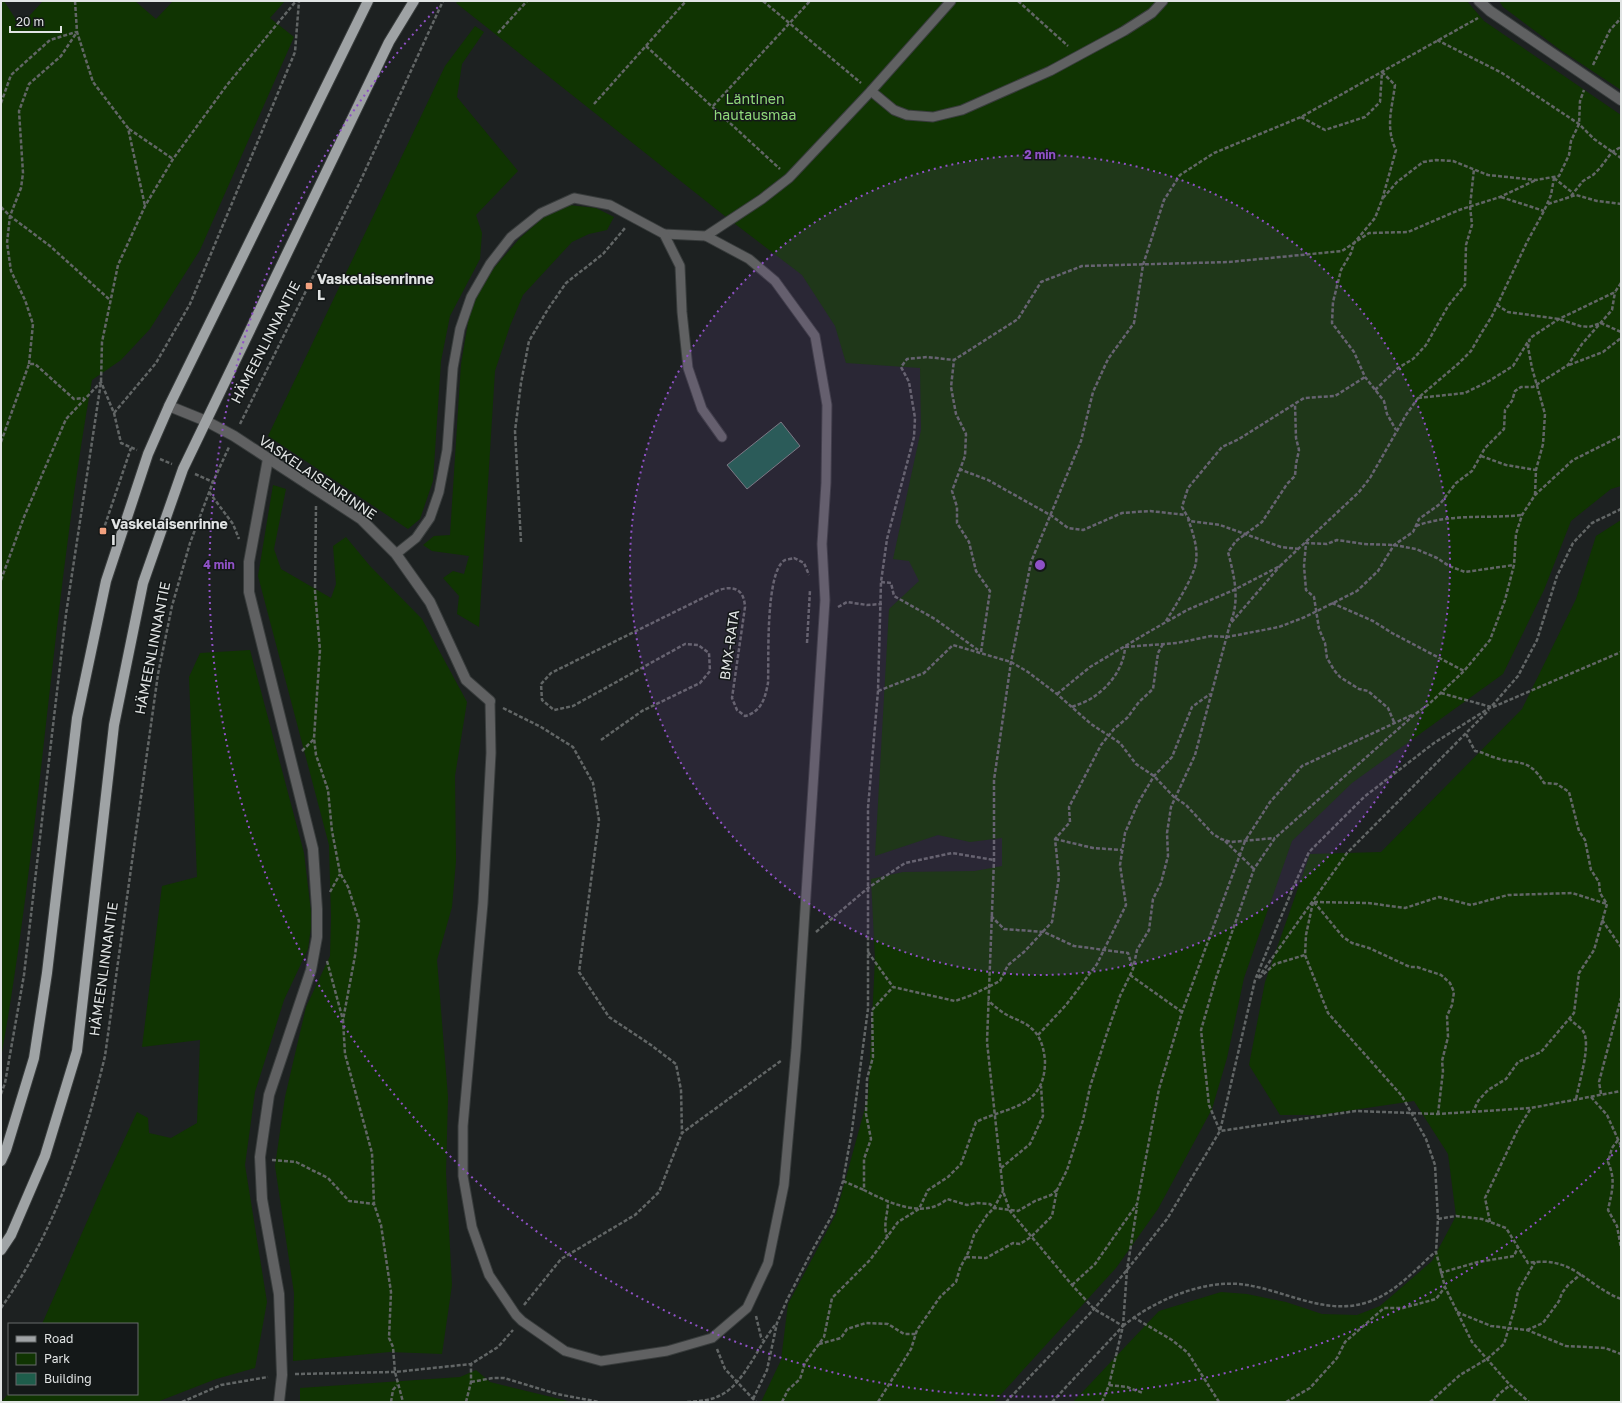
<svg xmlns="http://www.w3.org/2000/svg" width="1622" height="1403" font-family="'Golos Text',sans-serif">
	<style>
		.green { fill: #103402 }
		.building { fill: #1e5d4b; stroke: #7a7f7d }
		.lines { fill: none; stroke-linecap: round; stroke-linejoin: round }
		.lane-casing { stroke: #383c3c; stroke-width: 11 }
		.street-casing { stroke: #383c3c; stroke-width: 12 }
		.primary-casing { stroke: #383c3c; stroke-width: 12 }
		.path { stroke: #626666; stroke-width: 2.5; stroke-dasharray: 4 2; stroke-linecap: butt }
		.lane { stroke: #606162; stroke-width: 9 }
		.street { stroke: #606162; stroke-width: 10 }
		.primary { stroke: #9fa3a5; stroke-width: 10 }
		.ring { fill: none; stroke: #8f51c6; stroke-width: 2; stroke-dasharray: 2 4 }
		.poi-dot { fill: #f2a17e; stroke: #141818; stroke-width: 1.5 }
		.labels { text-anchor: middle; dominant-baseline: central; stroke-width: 3; stroke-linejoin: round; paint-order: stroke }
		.park-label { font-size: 14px; fill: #90da7a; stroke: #141818 }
		.poi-label { font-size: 14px; font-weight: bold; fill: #e1e4e4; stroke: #141818; text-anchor: start }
		.street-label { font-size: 14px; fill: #e1e4e4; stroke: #141818 }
		.centre { fill: #8f51c6; stroke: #141818; stroke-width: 2 }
		.ring-label { font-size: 12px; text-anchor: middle; font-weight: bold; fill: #8f51c6; stroke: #141818; stroke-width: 3; stroke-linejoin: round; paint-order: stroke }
	</style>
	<rect width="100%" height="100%" fill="#1d2121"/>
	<!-- green -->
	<g class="green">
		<path d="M 1,1 L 4,1 L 20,26 L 43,1 L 135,1 L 156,19 L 173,1 L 285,1 L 270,18 L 294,37 L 200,250 L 150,329 L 121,360 L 92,380 C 52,605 41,834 1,1058 Z"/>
		<polygon points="458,1 1467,1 1484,21 1621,115 1621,486 1611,489 1571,521 1544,590 1503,674 1352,783 1292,841 1244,978 1227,1058 1212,1109 1158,1209 1116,1268 994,1402 761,1402 781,1360 788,1304 836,1214 868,1097 875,960 871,879 903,872 975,871 1002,866 1002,838 970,842 938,835 875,856 889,609 919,581 909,561 893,559 921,430 920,368 846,363 835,326 802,275 726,217 456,3"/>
		<polygon points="1499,1 1621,1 1621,90 1559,49 1503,7"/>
		<polygon points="475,26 484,32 462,64 457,97 518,171 476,215 482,233 480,259 450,316 441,361 433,481 420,519 408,529 268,436 445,66"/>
		<polygon points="569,205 596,208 614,217 607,230 589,234 572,242 523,295 510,326 495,371 479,627 457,614 459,596 443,578 453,571 464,574 469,556 432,551 423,545 434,536 450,535 461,364 470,311 487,276 520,238 544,217"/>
		<polygon points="273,485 286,489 274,549 281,569 331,598 336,584 333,546 346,537 370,566 422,619 467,702 455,776 456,861 452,907 437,960 448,1097 446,1173 452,1285 442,1354 390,1352 293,1361 294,1293 275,1166 285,1097 306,1007 330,956 331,917 329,845 258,576"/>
		<polygon points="1621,520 1621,1402 1073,1402 1159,1311 1221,1292 1247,1294 1286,1302 1322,1314 1357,1315 1380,1306 1432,1261 1456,1216 1448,1154 1414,1101 1319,1115 1280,1115 1249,1065 1265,982 1310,854 1381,852 1522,709 1576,599 1596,536"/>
		<polygon points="250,650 304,853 312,920 308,949 284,1000 255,1092 245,1165 267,1302 255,1368 216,1379 157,1402 1,1402 9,1393 137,1394 137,1324 42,1324 103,1185 137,1112 148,1118 149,1133 171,1138 197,1123 200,1040 142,1047 162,886 197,877 189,677 200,653"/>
		<polygon points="476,1370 490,1382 572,1402 300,1402 300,1388 460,1377"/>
	</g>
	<!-- building -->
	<polygon class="building" points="781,422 800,446 747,489 727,465"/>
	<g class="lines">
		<!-- lane casing -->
		<g class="lane-casing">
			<g id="lane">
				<polyline points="871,91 894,110 907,115 933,117 962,110 1050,71 1124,31 1152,13 1163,1"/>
				<polyline points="664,234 706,236 762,199 789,178 871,91 951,1"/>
				<polyline points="396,554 416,538 430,518 439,492 447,450 453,368 460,329 471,297 490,264 511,237 541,213 574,198 610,205 664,234 680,266 682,312 688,368 702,409 722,437"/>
				<polyline points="490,701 491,753 483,903 463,1126 463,1176 472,1227 489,1275 516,1315 522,1321 565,1351 601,1361 667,1351 712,1338 747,1308 768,1263 784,1185 796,1050 825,600 822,544 826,483 827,405 815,336 775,281 749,259 706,236"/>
			</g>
		</g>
		<!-- street casing -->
		<g class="street-casing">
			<g id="street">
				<polyline points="1479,1 1490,11 1621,100"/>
				<polyline points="169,406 206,421 234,436 361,519 396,554 430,602 466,680 490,701"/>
				<polyline points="268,459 249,562 249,592 313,849 317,909 317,937 311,970 269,1095 260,1157 262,1199 279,1294 282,1375 279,1402"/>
			</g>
		</g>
		<!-- primary casing -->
		<g class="primary-casing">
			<g id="primary">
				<polyline points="1,1161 6,1150 34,1058 47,973 77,718 106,581 148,454 169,406 368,1"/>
				<polyline points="1,1250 11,1235 45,1156 77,1051 114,725 143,583 183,469 389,42 414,1"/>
			</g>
		</g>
		<!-- path -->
		<g class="path">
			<polyline points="75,1 77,32 93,82 128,128 145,206"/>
			<polyline points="763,1 861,83"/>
			<polyline points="1018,1 1068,46"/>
			<polyline points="498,33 527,1"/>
			<polyline points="1437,40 1502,73 1579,124 1594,139 1621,158"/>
			<polyline points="646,46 780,169"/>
			<polyline points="1593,65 1610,30 1621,18"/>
			<path d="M 1382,72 L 1395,85 C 1392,109 1385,127 1396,150 L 1382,200 L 1375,218 L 1354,243 L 1351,253 L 1341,270 L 1333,302 L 1332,323 L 1354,352 L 1365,377 L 1384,401 L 1387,414 L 1396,430"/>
			<polyline points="1,103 11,75 50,40 76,32"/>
			<polyline points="594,104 686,1"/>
			<polyline points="713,106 810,1"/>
			<polyline points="1301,117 1325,130 1365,117 1380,102 1382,72"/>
			<polyline points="129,129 173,159"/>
			<polyline points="1554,178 1573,193"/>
			<polyline points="1571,196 1583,181 1593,175 1600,168 1612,152 1621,147"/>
			<polyline points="1501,197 1544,211"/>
			<polyline points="1383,198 1397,182 1423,162 1436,160 1453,161 1488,175 1536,180 1559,176 1569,155 1571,141 1579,124 1580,101 1584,90"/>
			<polyline points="1548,204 1576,195 1597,201 1621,204"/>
			<polyline points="1,207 10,216 50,246 110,300"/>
			<polyline points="1497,305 1508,312 1559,319 1580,326 1589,327 1601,323 1621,332"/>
			<polyline points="29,364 33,324 25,300 11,271 7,243 10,216 21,188 23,173 19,111 29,84 61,56 77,32"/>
			<polyline points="1569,365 1603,352 1621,338"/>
			<polyline points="1375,390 1398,368 1413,359 1426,345 1448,306 1465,285 1466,245 1472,225 1470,206 1474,169"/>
			<polyline points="1418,398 1465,393 1489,381 1513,366 1529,340"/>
			<polyline points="114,413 156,363 190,304 295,52 299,1"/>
			<polyline points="240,424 359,184 443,1"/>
			<polyline points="1621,436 1573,460 1535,495 1522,515 1516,534 1514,565 1505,600 1490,640 1464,671 1429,704 1414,715 1275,838 1254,869 1216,978 1201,1030 1209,1105 1220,1131 1356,1111 1438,1114 1531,1108 1621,1091"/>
			<polyline points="1,442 29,364 35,364 74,399 84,398"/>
			<polyline points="1481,456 1506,465 1536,470"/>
			<polyline points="160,459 172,464"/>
			<polyline points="959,469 988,480 1052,516 1068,528 1083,530 1122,513 1150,511 1186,515"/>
			<polyline points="195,474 213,482"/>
			<polyline points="209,492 233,524 239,539"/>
			<polyline points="1535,495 1536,470 1543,444 1545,414 1532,368 1528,347 1530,338 1559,319 1615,292 1621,283"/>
			<polyline points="316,506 315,591 320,650 314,738 316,755 328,790 332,831 340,873 348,887 359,921 355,956 343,1020 345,1054 372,1153 374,1204 381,1225 391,1292 389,1338 393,1347 395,1372 403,1402"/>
			<path d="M 1416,526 C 1451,513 1486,519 1522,515"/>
			<polyline points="103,531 131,448"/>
			<polyline points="521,542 515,431 521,383 529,341 548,309 566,283 603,254 625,228"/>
			<polyline points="1299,549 1281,547 1220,525 1190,521 1182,507 1188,488 1222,447 1239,439 1304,398 1335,396 1365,377"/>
			<polyline points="1,580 24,517 66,419 101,382 114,413 121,443 137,450"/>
			<polyline points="881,582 891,583 894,596 935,619 978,650"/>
			<polyline points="1332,603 1373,621 1392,633 1464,671"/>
			<polyline points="838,607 847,602 867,605 882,604"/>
			<path d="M 1166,621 C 1174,608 1194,577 1196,562 C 1198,547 1193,533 1188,519"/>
			<path d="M 1231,621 C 1240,599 1234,575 1228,552 L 1236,541 L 1262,522 L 1287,484 L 1295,476 L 1296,464 L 1299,450 L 1296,438 L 1295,404"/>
			<polyline points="807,643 810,590"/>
			<polyline points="1125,647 1177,643 1211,636 1227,637 1279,627 1305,617 1357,591 1378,571 1394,545 1413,532 1419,519 1440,504 1456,483 1472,471 1485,448 1504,429 1505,410 1512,401 1515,391 1521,387 1533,387 1568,365 1582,344 1612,310 1615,292"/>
			<polyline points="981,652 990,591 976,571 969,542 957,523 957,507 952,491 965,456 966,434 956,414 951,387 954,360 1018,319 1041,282 1082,266 1229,262 1342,251 1369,233 1408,232 1459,210 1500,197 1536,180"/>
			<polyline points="878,691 924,673 953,645 1011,662 1028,672 1057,694 1091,724 1120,743 1136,764 1154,776 1174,797 1186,805 1213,834 1221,839 1231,842 1275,838"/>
			<polyline points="1441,693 1491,707"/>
			<polyline points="1057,694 1090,667 1147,633 1187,610 1234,590 1280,566 1359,492 1370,478 1406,415 1418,398 1459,363 1471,351 1482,332 1492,316 1527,242 1544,211 1551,195 1554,178"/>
			<path d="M 1072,707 C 1079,704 1086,702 1092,698 C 1109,687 1124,668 1125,647"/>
			<polyline points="1493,707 1621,652"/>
			<polyline points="503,708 541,727 573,747 593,783 599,820 579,972 609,1017 651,1045 676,1064 681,1090 682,1133"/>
			<polyline points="1394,722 1388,708 1368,691 1359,689 1340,677 1334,670 1327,658 1325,643 1319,629 1314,597 1306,590 1304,566 1306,543 1327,544 1337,540 1364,544 1394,545 1416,549 1437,558 1449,566 1465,572 1514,565"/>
			<path d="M 1466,734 L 1475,751 C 1482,752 1487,755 1493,757 C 1518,766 1528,756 1544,783 L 1557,784 L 1569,792 L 1579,831 L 1585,840 L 1591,870 L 1599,882 L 1600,893 L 1607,904 L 1594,950 L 1579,973 L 1574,1013 L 1541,1052 L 1518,1062 L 1506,1079 L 1488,1090 L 1478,1101 L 1473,1112"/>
			<path d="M 601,740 L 642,711 L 700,683 L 710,671 L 709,653 L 698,645 L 685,644 L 573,706 L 554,710 L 542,700 L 541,684 L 551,673 L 719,590 C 735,585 744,590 745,607 L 732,698 L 737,710 L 745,716 C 761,712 765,699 768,683 C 769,660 765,571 785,560 C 788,559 792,559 794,558 L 804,563 L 809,575"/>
			<polyline points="302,751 314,739"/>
			<polyline points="1055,839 1093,848 1122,850"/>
			<polyline points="1225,841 1254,869"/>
			<polyline points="330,892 340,874"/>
			<polyline points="1313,902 1306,935 1305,955 1328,1013 1402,1096 1426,1139 1435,1165 1438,1219 1436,1252 1445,1287 1472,1342 1510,1385 1529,1402"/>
			<polyline points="1314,902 1368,903 1405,908 1439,897 1471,905 1508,895 1572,893 1607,904"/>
			<polyline points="1314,902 1343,937 1352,943 1369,948 1410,967 1417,967 1441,975 1450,983 1454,992 1452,1005 1447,1016 1448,1037 1442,1061 1443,1071 1438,1114"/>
			<polyline points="991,916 1004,929 1044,932 1074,946 1128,953 1133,969"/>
			<polyline points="1602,920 1621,947"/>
			<polyline points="816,932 868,888 905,863 952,853 994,860"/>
			<polyline points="868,952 893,987"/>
			<polyline points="327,961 343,1020"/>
			<polyline points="1130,975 1182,1012"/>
			<polyline points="1258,978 1347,853 1489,710"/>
			<polyline points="1259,978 1275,964 1305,955"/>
			<path d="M 1569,1018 C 1573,1023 1579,1026 1583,1031 C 1592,1044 1578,1085 1576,1100"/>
			<polyline points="1038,1035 1066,1005 1097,964 1126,905 1120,865 1125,833 1138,803 1154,776 1172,757 1192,707 1210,694"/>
			<polyline points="1,1094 5,1083 24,975 66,614 101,382 102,342 118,265 145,206 173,159 227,85 296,1"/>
			<polyline points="1601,1094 1599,1082 1621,998"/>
			<polyline points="1591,1097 1607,1115 1621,1146"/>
			<path d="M 1618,1140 L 1612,1148 L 1608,1162 C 1616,1180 1612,1191 1608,1210 L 1617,1226 L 1621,1248"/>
			<polyline points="272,1160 296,1162 328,1178 349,1201 374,1204"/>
			<polyline points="1001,1168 1030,1144 1043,1116 1041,1086"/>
			<polyline points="843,1181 864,1190"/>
			<path d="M 1057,1190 L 1051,1195 L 1035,1201 L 1018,1211 L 994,1208 L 990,1204 L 977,1203 L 967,1205 L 947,1199 C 924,1220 887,1202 864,1190 L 864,1159 L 871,1139 L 866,1114 L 867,1079 L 873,1057 L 872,1010 L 893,987 L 955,1001 L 972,995 L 1000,981 L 1008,965 L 1024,952 L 1052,922 L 1059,877 L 1055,839 L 1070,822 L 1069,807 L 1101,745 L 1114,729 L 1127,718 L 1139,702 L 1153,689 L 1158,653 L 1163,644"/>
			<path d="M 1438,1219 L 1456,1216 L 1482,1219 L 1506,1228 L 1528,1263 C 1573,1255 1585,1285 1621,1299"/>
			<polyline points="1490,1222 1485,1198 1518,1129 1531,1108"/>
			<path d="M 888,1238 C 882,1227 888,1214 888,1202"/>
			<polyline points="966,1257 986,1258 1013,1243 1020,1244 1031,1237 1052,1216 1057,1190 1067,1170 1083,1120 1090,1087 1107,1033 1120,996 1133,969 1137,950 1149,930 1153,899 1161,883 1168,856 1167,833 1171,807 1195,755 1230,624 1280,566"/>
			<polyline points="1440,1273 1478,1262 1514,1256 1518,1247"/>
			<polyline points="1072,1285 1095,1264 1137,1204 1159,1089 1182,1012 1245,841 1270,802 1302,766 1412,715"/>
			<polyline points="524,1305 561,1259 635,1215 659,1192 682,1133 782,1060"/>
			<path d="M 1,1308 C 54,1233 84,1144 105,1056 L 158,674 L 172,606 L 190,543 L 213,482 L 229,447"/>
			<polyline points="1457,1312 1491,1326 1527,1330 1566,1346 1605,1348 1621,1354"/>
			<polyline points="756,1316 761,1337 763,1340"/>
			<polyline points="1133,1317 1172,1340 1188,1353 1219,1402"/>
			<path d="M 1123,1326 C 1154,1300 1206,1278 1247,1285 C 1285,1291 1325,1315 1365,1303 C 1393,1295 1414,1271 1435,1252"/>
			<polyline points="1527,1330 1543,1323 1559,1301 1562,1293 1568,1285 1581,1274"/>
			<polyline points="819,1344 841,1338 847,1329 866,1323 888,1324 904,1334 916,1334"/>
			<polyline points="717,1349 725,1369 756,1402"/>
			<polyline points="295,1374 395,1372 471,1364 498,1347 513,1330"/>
			<polyline points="471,1382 493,1378 504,1378 557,1394 599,1402"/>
			<polyline points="1109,1385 1127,1387 1143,1393"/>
			<polyline points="753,1399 767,1370 777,1323 787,1300 813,1249 833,1214 843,1181 852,1130 868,1009 868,808 878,691 881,582 887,539 914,437 915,418 909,382 901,367 907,359 927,357 954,360"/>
			<polyline points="182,1402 221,1385 268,1377"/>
			<polyline points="391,1402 393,1390 397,1385"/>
			<polyline points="466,1402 471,1382 471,1364"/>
			<path d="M 687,1402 C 699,1401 710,1401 721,1395 C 744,1384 759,1344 776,1324"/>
			<path d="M 782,1402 L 788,1390 L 800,1379 L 805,1363 L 824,1337 L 832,1298 L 870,1260 L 898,1222 L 919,1209 L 928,1190 L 948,1177 L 961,1164 L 976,1122 C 1009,1106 1045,1108 1045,1061 C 1044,1049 1041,1036 1031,1028 C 1025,1022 1014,1019 1007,1015 C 1000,1011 994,1006 988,1000"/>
			<polyline points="878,1402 911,1349 917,1330 940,1297 956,1282 960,1268 969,1251 974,1235 987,1215 994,1208 1003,1191"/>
			<polyline points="1006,1402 1094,1309 1127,1270 1167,1219 1220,1131 1255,980 1293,888 1309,852 1364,797 1434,743 1491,707 1518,676 1537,640 1557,576 1573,543 1592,523 1621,509"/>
			<polyline points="1052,1402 1123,1326 1094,1309 1072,1285 1010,1211 1003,1191 987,1042 994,860 994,780 1011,662 1031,562 1081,441 1093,392 1108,359 1134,323 1143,265 1164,200 1180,175 1214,153 1301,117 1478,18"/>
			<polyline points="1102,1402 1109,1385 1123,1326 1127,1270 1137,1207"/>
			<polyline points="1286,1402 1310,1388 1337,1358 1345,1342 1384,1308 1403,1308 1436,1299 1445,1287"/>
			<polyline points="1430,1402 1460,1375 1487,1359 1504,1344 1515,1307 1518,1291 1535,1262"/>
			<polyline points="1493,1402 1498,1395 1510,1385"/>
		</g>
		<!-- lane -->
		<use href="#lane" class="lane"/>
		<!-- street -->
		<use href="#street" class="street"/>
		<!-- primary -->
		<use href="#primary" class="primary"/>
	</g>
	<!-- distance rings -->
	<circle cx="1040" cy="565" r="410" fill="#8f51c6" fill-opacity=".12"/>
	<g class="ring">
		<circle cx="1040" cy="565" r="410"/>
		<path d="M1621 1146A821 821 0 0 1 440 5"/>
	</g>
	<!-- markers -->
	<g class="poi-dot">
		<rect x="305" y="282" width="8" height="8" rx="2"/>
		<rect x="99" y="527" width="8" height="8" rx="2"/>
	</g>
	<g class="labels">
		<!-- park labels -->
		<g class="park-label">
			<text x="755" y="98">Läntinen<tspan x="755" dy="16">hautausmaa</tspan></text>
		</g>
		<!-- poi labels -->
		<g class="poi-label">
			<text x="317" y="278">Vaskelaisenrinne<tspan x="317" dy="16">L</tspan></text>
			<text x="111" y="523">Vaskelaisenrinne<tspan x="111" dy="16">I</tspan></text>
		</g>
		<!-- street labels -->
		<g class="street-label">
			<text transform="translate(265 342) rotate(-63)">HÄMEENLINNANTIE</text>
			<text transform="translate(318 477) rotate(34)">VASKELAISENRINNE</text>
			<text transform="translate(729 645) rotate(-82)">BMX-RATA</text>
			<text transform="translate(152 648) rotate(-79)">HÄMEENLINNANTIE</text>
			<text transform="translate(103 969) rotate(-82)">HÄMEENLINNANTIE</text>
		</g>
	</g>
	<circle cx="1040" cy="565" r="6" class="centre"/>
	<g class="ring-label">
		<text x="1040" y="159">2 min</text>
		<text x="219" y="569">4 min</text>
	</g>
	<!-- border -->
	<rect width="1622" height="1403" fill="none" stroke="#e1e4e4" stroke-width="4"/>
	<!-- legend -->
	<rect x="8" y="1323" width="130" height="72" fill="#141818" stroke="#666a6a"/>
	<rect x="16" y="1336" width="20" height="6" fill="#9fa3a5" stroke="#666a6a"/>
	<text x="44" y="1343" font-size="12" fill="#e1e4e4">Road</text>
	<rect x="16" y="1353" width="20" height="12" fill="#103402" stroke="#666a6a"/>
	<text x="44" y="1363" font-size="12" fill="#e1e4e4">Park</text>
	<rect x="16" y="1373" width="20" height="12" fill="#1e5d4b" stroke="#666a6a"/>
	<text x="44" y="1383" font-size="12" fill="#e1e4e4">Building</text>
	<!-- scale -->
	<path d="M10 26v6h51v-6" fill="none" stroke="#e1e4e4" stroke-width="2"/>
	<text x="16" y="26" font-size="12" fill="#e1e4e4" stroke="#141818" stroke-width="3" paint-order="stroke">20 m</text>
</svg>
